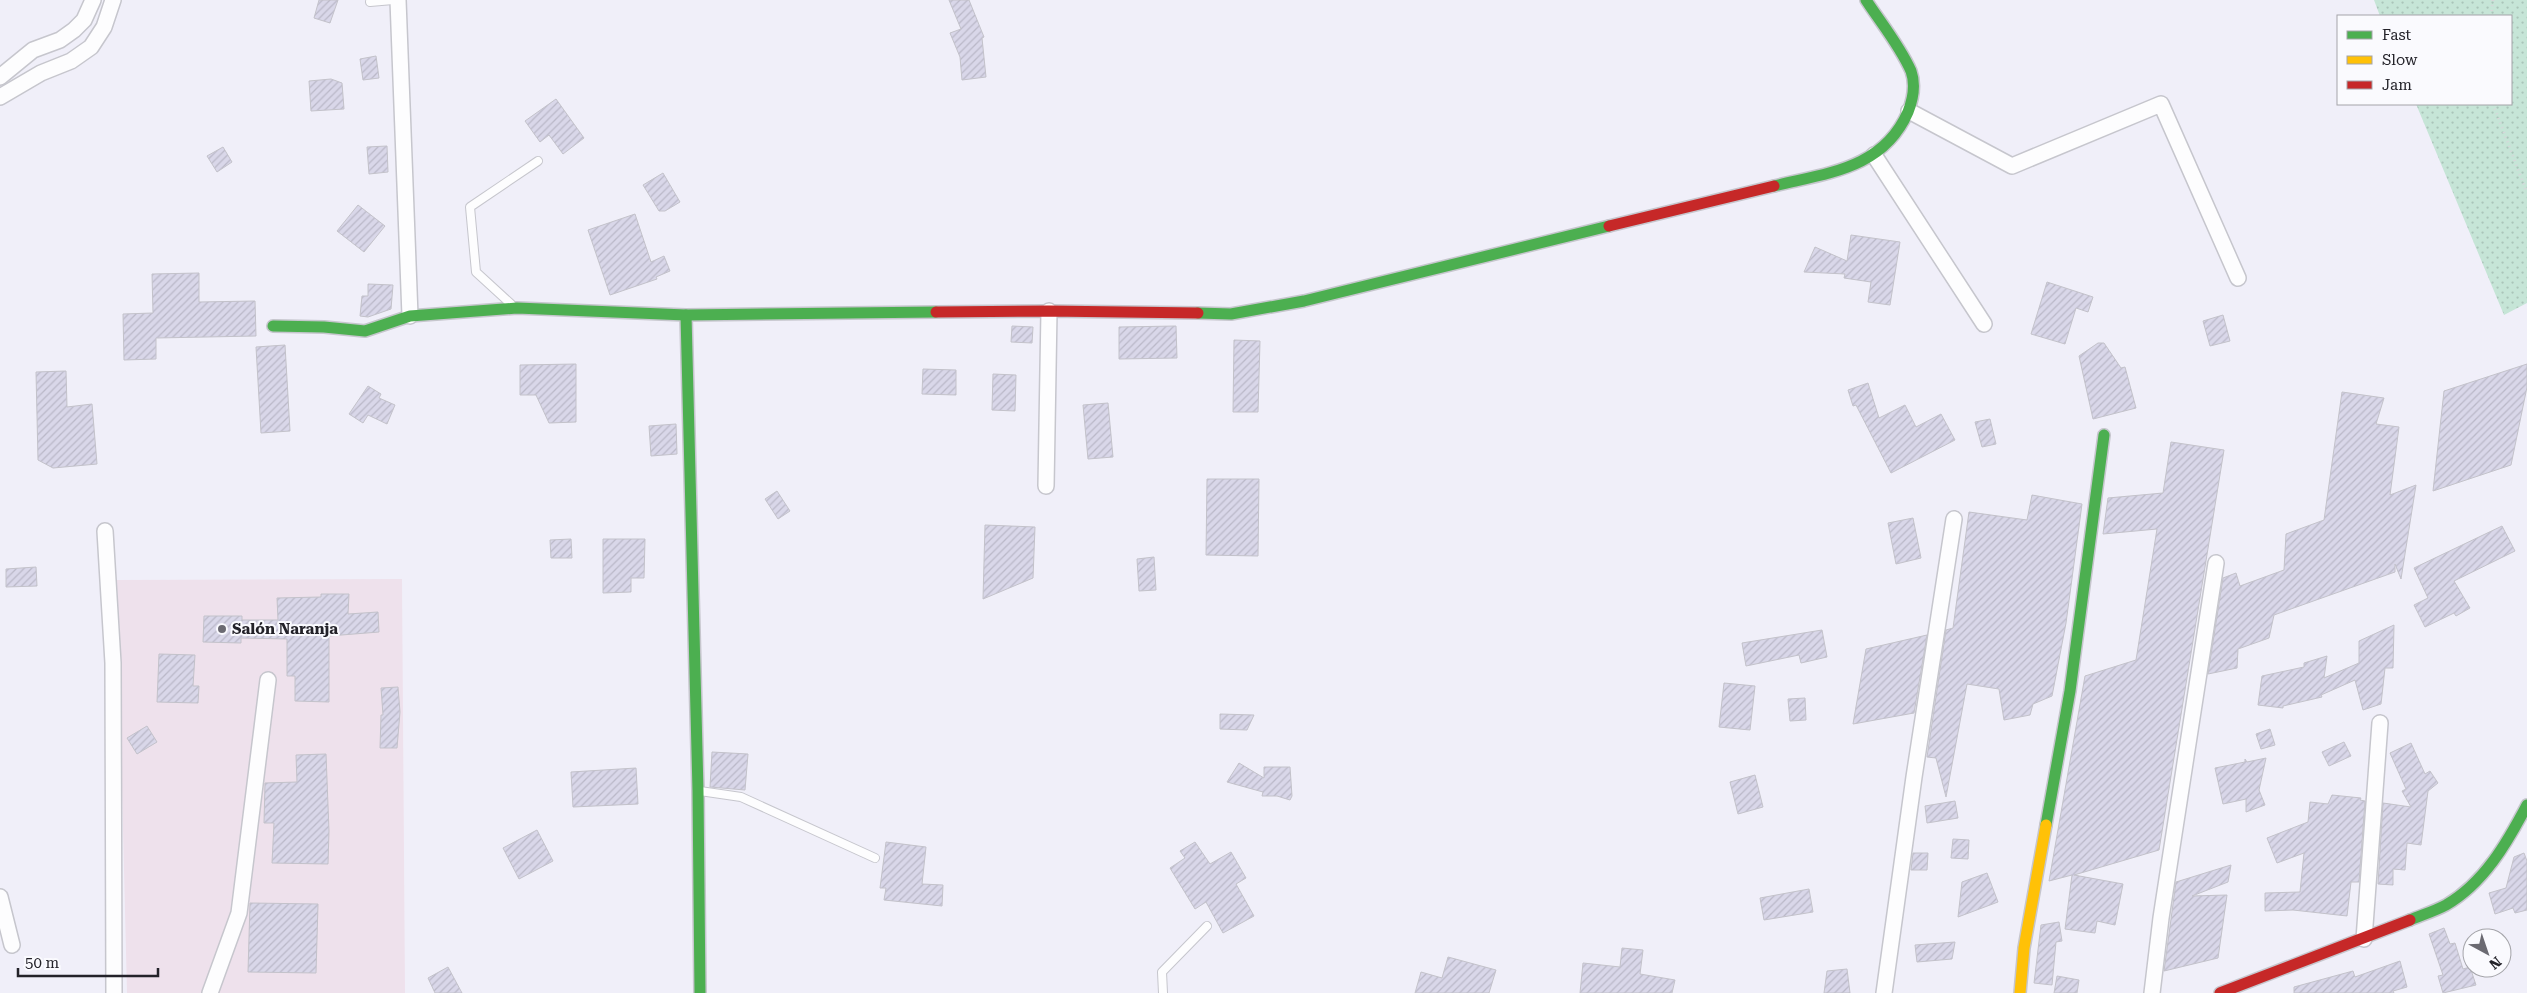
<svg xmlns="http://www.w3.org/2000/svg" width="2527" height="993" font-family="'Roboto Serif',serif">
	<style>
		.education { fill: #eee1ec }
		.park { fill: url(#park-dots) }
		.building { fill: url(#building-hatch); stroke: #c3c2ca }
		.lines { fill: none; stroke-linecap: round; stroke-linejoin: round }
		.lane-casing { stroke: #c6c6cd; stroke-width: 10 }
		.street-casing { stroke: #c6c6cd; stroke-width: 18 }
		.fast-casing { stroke: #c6c6cd; stroke-width: 14 }
		.slow-casing { stroke: #c6c6cd; stroke-width: 14 }
		.jam-casing { stroke: #c6c6cd; stroke-width: 14 }
		.path { stroke: #d7d7da; stroke-width: 3; stroke-dasharray: 1 4; stroke-linecap: butt }
		.lane { stroke: #fdfdfe; stroke-width: 8 }
		.street { stroke: #fdfdfe; stroke-width: 15 }
		.fast { stroke: #4caf50; stroke-width: 11 }
		.slow { stroke: #ffc107; stroke-width: 11 }
		.jam { stroke: #c62828; stroke-width: 11 }
		.poi-dot { fill: #6b6a72; stroke: #fafafe; stroke-width: 2 }
		.labels { text-anchor: middle; dominant-baseline: central; stroke-width: 4; stroke-linejoin: round; paint-order: stroke }
		.poi-label { font-size: 15px; font-weight: bold; fill: #232229; stroke: #fafafe; text-anchor: start }
	</style>
	<defs>
		<pattern id="park-dots" width="8" height="8" patternUnits="userSpaceOnUse" patternTransform="scale(1.25)"><rect width="8" height="8" fill="#c6e5d7"/><path d="M2 2h.1M6 6h.1" fill="none" stroke="#aac4b9" stroke-width="1.8" stroke-linecap="round"/></pattern>
		<pattern id="building-hatch" width="6" height="6" patternUnits="userSpaceOnUse" patternTransform="scale(1.25)"><rect width="6" height="6" fill="#d9d7e9"/><path d="M-1 1l2-2M0 6l6-6M5 7l2-2" fill="none" stroke="#bab8c8"/></pattern>
	</defs>
	<rect width="100%" height="100%" fill="#f0eff9"/>
	<!-- education -->
	<polygon class="education" points="402,579 405,993 127,993 117,580"/>
	<!-- park -->
	<polygon class="park" points="2374,0 2527,0 2527,303 2504,315 2416,104 2511,104 2511,16 2380,16"/>
	<!-- building -->
	<g class="building">
		<polygon points="319,0 338,0 330,23 314,18"/>
		<polygon points="949,0 969,0 984,37 982,38 986,77 962,80 960,57 950,33 961,29"/>
		<polygon points="376,56 379,78 363,80 360,59"/>
		<polygon points="331,79 342,83 344,109 311,111 309,81"/>
		<polygon points="556,99 584,138 563,154 549,135 540,142 525,121"/>
		<polygon points="387,146 388,172 369,174 367,147"/>
		<polygon points="223,147 232,162 217,172 207,156"/>
		<polygon points="663,173 680,202 665,211 659,211 643,185"/>
		<polygon points="358,205 385,226 364,252 337,231"/>
		<polygon points="635,214 651,262 664,256 670,271 656,277 657,279 610,295 588,230"/>
		<polygon points="1851,235 1900,242 1890,305 1868,302 1871,282 1844,278 1845,274 1804,272 1815,247 1847,261"/>
		<polygon points="199,273 199,302 255,301 256,336 156,338 156,359 124,360 123,314 153,313 152,274"/>
		<polygon points="2047,282 2093,297 2088,312 2076,308 2065,344 2031,334"/>
		<polygon points="368,284 393,285 391,309 368,317 360,316 362,296 368,296"/>
		<polygon points="2223,315 2230,341 2210,346 2203,321"/>
		<polygon points="1012,326 1033,327 1032,343 1011,342"/>
		<polygon points="1176,326 1177,358 1119,359 1119,327"/>
		<polygon points="1234,340 1260,341 1258,412 1233,412"/>
		<polygon points="2098,343 2104,343 2121,368 2125,367 2136,408 2093,419 2079,356"/>
		<polygon points="285,345 290,431 261,433 256,347"/>
		<polygon points="576,364 576,422 549,423 536,395 520,395 520,365"/>
		<polygon points="2527,364 2527,387 2511,465 2433,491 2444,391"/>
		<polygon points="923,369 956,370 956,395 922,394"/>
		<polygon points="66,371 67,407 92,404 97,464 53,468 38,460 36,372"/>
		<polygon points="993,374 1016,375 1015,411 992,410"/>
		<polygon points="1868,383 1879,418 1905,405 1916,427 1941,414 1955,440 1891,473 1856,405 1853,406 1848,390"/>
		<polygon points="368,386 381,394 379,398 395,405 387,424 368,415 363,423 349,414"/>
		<polygon points="2342,392 2384,398 2376,424 2399,427 2390,495 2416,485 2401,579 2395,564 2395,572 2274,615 2269,638 2238,649 2237,668 2208,674 2223,578 2236,573 2240,586 2284,570 2286,534 2324,520"/>
		<polygon points="1108,403 1113,457 1088,459 1083,405"/>
		<polygon points="1990,419 1996,444 1982,447 1975,422"/>
		<polygon points="676,424 677,454 651,456 649,426"/>
		<polygon points="2171,442 2224,450 2159,850 2074,875 2123,884 2115,925 2097,921 2095,933 2065,929 2072,875 2049,881 2085,676 2136,660 2157,529 2103,534 2108,498 2163,493"/>
		<polygon points="1207,479 1259,479 1258,556 1206,555"/>
		<polygon points="777,491 790,511 778,519 765,499"/>
		<polygon points="2032,495 2082,504 2066,623 2052,696 2033,704 2030,715 2004,720 1999,689 1967,684 1946,797 1936,758 1927,757 1946,630 1953,628 1969,512 2027,520"/>
		<polygon points="1913,518 1921,558 1896,564 1888,523"/>
		<polygon points="985,525 1035,527 1033,578 983,599"/>
		<polygon points="2502,526 2515,551 2454,581 2470,608 2456,616 2454,613 2425,627 2414,605 2428,598 2414,568"/>
		<polygon points="571,539 572,558 551,558 550,540"/>
		<polygon points="603,539 645,539 644,578 631,578 631,592 603,593"/>
		<polygon points="1154,557 1156,590 1139,591 1137,559"/>
		<polygon points="36,567 37,586 6,587 6,569"/>
		<polygon points="321,594 349,594 348,614 378,612 379,632 329,636 329,702 295,701 295,676 287,676 287,639 241,638 241,643 203,642 204,616 242,616 242,620 278,620 277,598 321,597"/>
		<polygon points="2394,625 2393,668 2385,668 2381,704 2363,710 2355,680 2321,695 2322,697 2283,706 2283,708 2258,705 2262,676 2304,667 2304,663 2327,656 2324,678 2359,663 2359,641"/>
		<polygon points="1822,630 1827,657 1801,663 1799,655 1746,666 1742,643"/>
		<polygon points="1927,635 1914,713 1853,724 1866,649"/>
		<polygon points="159,654 195,655 193,686 199,686 198,703 157,702"/>
		<polygon points="1724,683 1755,686 1750,730 1719,727"/>
		<polygon points="398,687 400,712 397,748 380,748 381,715 383,715 381,688"/>
		<polygon points="1805,698 1806,720 1790,721 1788,699"/>
		<polygon points="1220,714 1254,715 1247,730 1220,729"/>
		<polygon points="147,726 157,742 137,754 127,738"/>
		<polygon points="2270,729 2275,745 2261,749 2256,734"/>
		<polygon points="2344,742 2351,756 2329,766 2322,752"/>
		<polygon points="2411,743 2425,774 2430,771 2438,783 2428,791 2421,845 2407,843 2405,870 2393,869 2393,885 2378,884 2383,803 2411,807 2402,791 2406,789 2390,753"/>
		<polygon points="712,752 748,754 745,790 710,787"/>
		<polygon points="326,754 329,831 328,864 272,863 274,823 264,823 265,783 297,782 296,755"/>
		<polygon points="2266,758 2259,790 2265,805 2246,812 2246,799 2223,804 2215,768 2245,762 2245,759 2247,762"/>
		<polygon points="1239,763 1264,778 1264,767 1290,767 1292,796 1290,800 1277,796 1262,796 1263,792 1227,782"/>
		<polygon points="636,768 638,804 573,807 571,772"/>
		<polygon points="1755,775 1763,807 1738,814 1730,782"/>
		<polygon points="2332,795 2361,798 2360,800 2365,801 2359,882 2351,882 2347,916 2293,910 2265,911 2265,893 2300,892 2304,853 2277,863 2267,838 2308,822 2310,802 2328,804"/>
		<polygon points="1955,801 1958,818 1927,823 1925,806"/>
		<polygon points="537,830 553,861 519,879 503,848"/>
		<polygon points="1953,839 1969,840 1968,859 1951,858"/>
		<polygon points="886,842 926,847 922,884 943,885 942,906 884,900 886,888 880,888"/>
		<polygon points="1195,842 1210,864 1231,852 1246,878 1236,884 1254,916 1223,933 1206,902 1195,909 1170,868 1185,858 1180,851"/>
		<polygon points="1913,853 1928,853 1927,870 1911,870"/>
		<polygon points="2524,853 2527,861 2527,910 2515,913 2513,908 2495,914 2489,893 2506,888 2514,857"/>
		<polygon points="2231,865 2228,882 2192,896 2227,895 2218,958 2164,971 2176,882"/>
		<polygon points="1987,873 1998,902 1958,917 1962,882"/>
		<polygon points="1809,889 1813,912 1764,920 1760,898"/>
		<polygon points="250,903 318,904 316,973 248,972"/>
		<polygon points="2059,922 2062,941 2056,942 2052,985 2034,983 2041,925"/>
		<polygon points="2444,928 2450,944 2455,943 2463,969 2470,967 2476,985 2443,993 2438,976 2443,975 2429,934"/>
		<polygon points="1955,942 1952,959 1917,962 1915,945"/>
		<polygon points="1622,948 1643,950 1640,974 1675,980 1672,993 1580,993 1583,963 1620,967"/>
		<polygon points="1448,957 1496,970 1489,993 1415,993 1421,972 1442,978"/>
		<polygon points="2400,961 2407,987 2393,991 2394,993 2294,993 2294,987 2353,971 2355,977"/>
		<polygon points="448,967 462,993 435,993 428,978"/>
		<polygon points="1847,969 1850,993 1824,993 1827,971"/>
		<polygon points="2057,976 2079,980 2077,993 2054,993"/>
	</g>
	<g class="lines">
		<!-- lane casing -->
		<g class="lane-casing">
			<g id="lane">
				<polyline points="370,2 393,0"/>
				<polyline points="511,304 476,272 470,207 538,161"/>
				<polyline points="700,791 741,797 875,858"/>
				<polyline points="1163,993 1162,972 1207,926"/>
			</g>
		</g>
		<!-- street casing -->
		<g class="street-casing">
			<g id="street">
				<polyline points="398,0 410,316"/>
				<polyline points="0,77 33,50 60,40 74,30 84,20 93,0"/>
				<polyline points="0,97 41,73 71,61 91,47 104,27 113,0"/>
				<polyline points="1909,111 2012,166 2161,104 2238,278"/>
				<polyline points="1874,155 1984,324"/>
				<polyline points="1046,486 1049,311"/>
				<polyline points="105,531 113,663 114,993"/>
				<polyline points="0,897 12,945"/>
				<polyline points="2364,939 2380,723"/>
				<polyline points="210,993 239,913 268,680"/>
				<polyline points="1884,993 1914,777 1954,519"/>
				<polyline points="2152,993 2161,918 2216,563"/>
			</g>
		</g>
		<!-- fast casing -->
		<g class="fast-casing">
			<g id="fast">
				<path d="M 1774,186 C 1827,173 1883,169 1908,112 C 1913,99 1916,85 1911,71 C 1900,46 1881,23 1866,0"/>
				<polyline points="1198,313 1231,314 1304,301 1609,226"/>
				<polyline points="686,315 698,791 700,993"/>
				<polyline points="273,326 324,327 365,331 410,316 517,308 686,315 936,312"/>
				<polyline points="2046,825 2070,691 2104,435"/>
				<path d="M 2410,920 C 2422,915 2435,911 2446,905 C 2484,883 2507,843 2527,805"/>
			</g>
		</g>
		<!-- slow casing -->
		<g class="slow-casing">
			<polyline id="slow" points="2020,993 2024,948 2046,825"/>
		</g>
		<!-- jam casing -->
		<g class="jam-casing">
			<g id="jam">
				<polyline points="1609,226 1774,186"/>
				<polyline points="936,312 1049,311 1198,313"/>
				<polyline points="2220,993 2410,920"/>
			</g>
		</g>
		<!-- path -->
		<g class="path">
			<polyline points="2491,16 2493,0"/>
			<polyline points="2493,104 2527,193"/>
		</g>
		<!-- lane -->
		<use href="#lane" class="lane"/>
		<!-- street -->
		<use href="#street" class="street"/>
		<!-- fast -->
		<use href="#fast" class="fast"/>
		<!-- slow -->
		<use href="#slow" class="slow"/>
		<!-- jam -->
		<use href="#jam" class="jam"/>
	</g>
	<!-- markers -->
	<circle class="poi-dot" cx="222" cy="629" r="5"/>
	<g class="labels">
		<!-- poi labels -->
		<g class="poi-label">
			<text x="232" y="629">Salón Naranja</text>
		</g>
	</g>
	<!-- legend -->
	<rect x="2337" y="15" width="175" height="90" fill="#fafafe" stroke="#a4a4a9"/>
	<rect x="2347" y="31" width="25" height="8" fill="#4caf50" stroke="#a4a4a9"/>
	<text x="2382" y="40" font-size="15" fill="#232229">Fast</text>
	<rect x="2347" y="56" width="25" height="8" fill="#ffc107" stroke="#a4a4a9"/>
	<text x="2382" y="65" font-size="15" fill="#232229">Slow</text>
	<rect x="2347" y="81" width="25" height="8" fill="#c62828" stroke="#a4a4a9"/>
	<text x="2382" y="90" font-size="15" fill="#232229">Jam</text>
	<!-- north arrow -->
	<g transform="translate(2487 953) rotate(140)"><circle r="24" fill="#fafafe" stroke="#a4a4a9"/>
	<path d="M0-4L9 19L0 12L-9 19Z" fill="#6b6a72"/>
	<text y="-8" font-size="14" font-weight="bold" text-anchor="middle" fill="#232229">N</text>
	</g>
	<!-- scale -->
	<path d="M18 968v8h140v-8" fill="none" stroke="#232229" stroke-width="2.5"/>
	<text x="25" y="968" font-size="15" fill="#232229" stroke="#fafafe" stroke-width="4" paint-order="stroke">50 m</text>
</svg>
